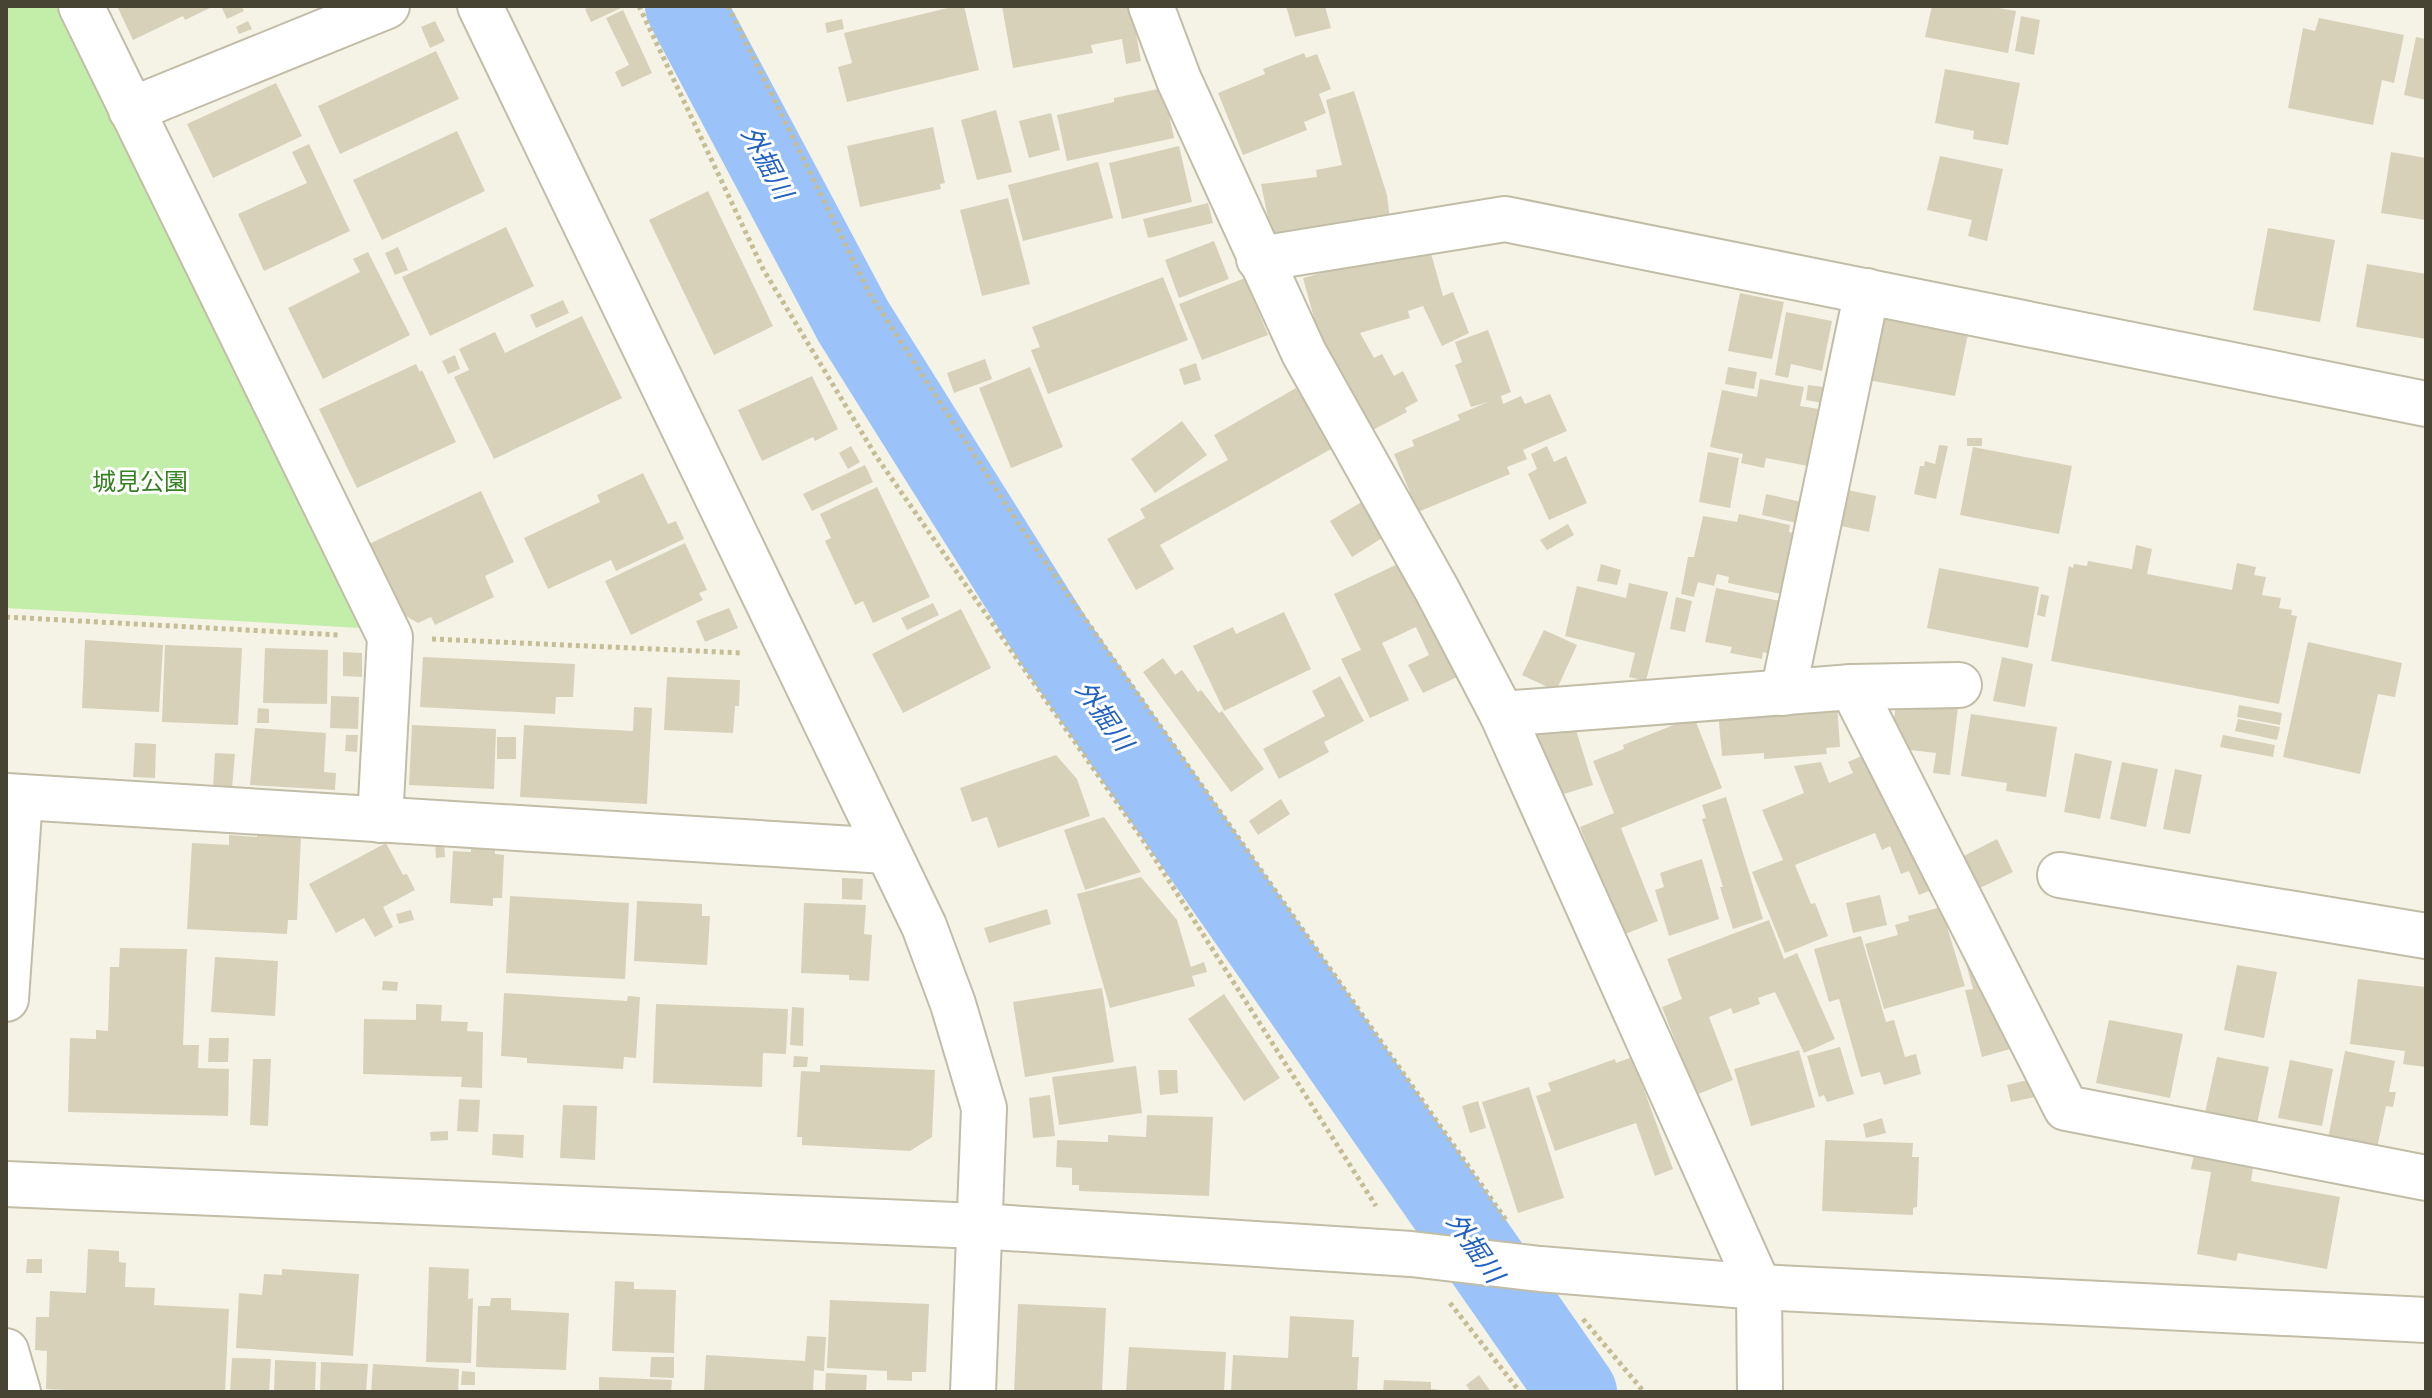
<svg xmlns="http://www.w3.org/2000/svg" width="2432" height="1398" font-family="'IBM Plex Sans','Noto Sans JP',sans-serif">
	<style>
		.green { fill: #c3eea9 }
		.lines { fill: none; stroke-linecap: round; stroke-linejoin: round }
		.river { stroke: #9bc2f9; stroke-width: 80 }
		.building { fill: #d8d1ba }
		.minor-casing { stroke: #c1bda7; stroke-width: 48 }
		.path { stroke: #c5bd96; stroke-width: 5; stroke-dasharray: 4 4; stroke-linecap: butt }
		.minor { stroke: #fff; stroke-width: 44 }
		.labels { text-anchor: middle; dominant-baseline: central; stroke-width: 6; stroke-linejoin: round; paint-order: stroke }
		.park-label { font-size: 24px; fill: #348120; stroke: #fff }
		.water-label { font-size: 26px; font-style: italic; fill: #2061c1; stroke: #fff }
	</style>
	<rect width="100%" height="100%" fill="#f5f3e6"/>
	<!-- green -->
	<polygon class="green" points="6,6 56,6 360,628 6,608"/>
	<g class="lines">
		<!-- river -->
		<polyline class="river" points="685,6 853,321 1055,643 1577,1392"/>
	</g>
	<!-- building -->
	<g class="building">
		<polygon points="117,6 214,6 185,20 183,16 133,40"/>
		<polygon points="221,6 241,6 244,11 227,19"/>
		<polygon points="592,6 620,6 621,8 591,22 585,9"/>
		<polygon points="956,6 964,6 979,70 847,102 838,67 852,63 844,33"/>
		<polygon points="1002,6 1131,6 1141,61 1126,64 1122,39 1091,45 1093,53 1013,68"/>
		<polygon points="1286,6 1325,6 1331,28 1295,37"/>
		<polygon points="1932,6 1987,6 2016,11 2008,53 1925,37"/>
		<polygon points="623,10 652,73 622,87 615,72 629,65 606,18"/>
		<polygon points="2021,16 2040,20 2034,55 2015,51"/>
		<polygon points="2319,18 2404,35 2394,83 2382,80 2373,125 2288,108 2303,28 2315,31"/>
		<polygon points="842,19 844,29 827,33 825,23"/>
		<polygon points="248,21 252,29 239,34 236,27"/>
		<polygon points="435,21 445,41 430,48 421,27"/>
		<polygon points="2416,37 2426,39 2426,100 2404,95"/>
		<polygon points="436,51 459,99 340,154 318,106"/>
		<polygon points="1304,53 1306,58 1317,54 1331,89 1319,94 1326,113 1304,122 1307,130 1243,155 1218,93 1265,74 1263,69"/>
		<polygon points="1945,69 2020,83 2008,145 1973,139 1974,131 1935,123"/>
		<polygon points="276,83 302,136 213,178 187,124"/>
		<polygon points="1163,88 1174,138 1067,161 1057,115 1114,102 1114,98"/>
		<polygon points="1354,91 1387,195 1390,219 1272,237 1261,184 1317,177 1316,170 1342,165 1326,100"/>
		<polygon points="996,110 1012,172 977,180 961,120"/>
		<polygon points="1051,113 1060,150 1029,158 1019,121"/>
		<polygon points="933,127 945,183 940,184 941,189 860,207 847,146"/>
		<polygon points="457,131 485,191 382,240 353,180"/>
		<polygon points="309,144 350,231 264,271 238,214 307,183 292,152"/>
		<polygon points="1179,146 1192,202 1122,219 1109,163"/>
		<polygon points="2391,152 2426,158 2426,220 2381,213"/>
		<polygon points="1940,156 2003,169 1987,241 1968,236 1972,220 1927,210"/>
		<polygon points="1098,162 1113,218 1023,241 1008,185"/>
		<polygon points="708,191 773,326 714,355 649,220"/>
		<polygon points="1008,198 1030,284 982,296 960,210"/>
		<polygon points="1208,203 1213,223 1148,238 1143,219"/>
		<polygon points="506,227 534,286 430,336 402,277"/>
		<polygon points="2268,228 2335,240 2320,322 2253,310"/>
		<polygon points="1214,241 1229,279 1179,298 1165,260"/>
		<polygon points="398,247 408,270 395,275 385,253"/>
		<polygon points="1412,248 1430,250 1443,296 1453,292 1469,333 1442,346 1423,306 1408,311 1410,318 1360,333 1374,358 1382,354 1394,376 1403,371 1418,401 1405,408 1407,412 1367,433 1319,336 1303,278"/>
		<polygon points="368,252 410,335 323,379 288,308 360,272 353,259"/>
		<polygon points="2367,264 2426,274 2426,339 2356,327"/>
		<polygon points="1163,277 1188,340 1048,394 1031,350 1040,347 1032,327"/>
		<polygon points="1245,278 1268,335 1202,360 1179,304"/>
		<polygon points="1740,293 1784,302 1772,359 1728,351"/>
		<polygon points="563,300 569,313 536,328 530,315"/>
		<polygon points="1786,312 1832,321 1822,371 1791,364 1788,378 1775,375"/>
		<polygon points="582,316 622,398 494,459 454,377 469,370 459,349 495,332 505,353"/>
		<polygon points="1880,317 1968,334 1955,396 1868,380"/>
		<polygon points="1488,330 1511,392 1501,396 1503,404 1521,396 1525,404 1550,394 1567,431 1523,450 1527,459 1507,467 1510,474 1418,512 1394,454 1414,446 1412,440 1460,420 1457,415 1488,402 1471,407 1455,365 1462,362 1455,342"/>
		<polygon points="455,355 460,369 448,374 442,361"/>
		<polygon points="985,359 992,379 954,393 947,373"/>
		<polygon points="1196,363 1201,380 1184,385 1179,369"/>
		<polygon points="416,364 420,372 422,370 456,442 357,488 319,409"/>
		<polygon points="1030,367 1063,447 1011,468 979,388"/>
		<polygon points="1728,367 1757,372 1754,389 1725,384"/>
		<polygon points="812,376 838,429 815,441 813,437 762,461 738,410"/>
		<polygon points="1760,379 1804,387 1800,406 1819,409 1808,466 1766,458 1764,468 1741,463 1743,454 1710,447 1722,390 1757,397"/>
		<polygon points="1808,385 1824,387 1822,403 1806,400"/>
		<polygon points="1296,388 1333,448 1160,545 1174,569 1136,590 1107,539 1145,518 1140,509 1228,460 1214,435"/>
		<polygon points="1182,421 1207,455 1155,493 1131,459"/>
		<rect x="1967" y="438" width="15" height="8"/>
		<polygon points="1939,445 1948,446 1936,499 1914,494 1920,466 1924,466 1925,461 1935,464"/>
		<polygon points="851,446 860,462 848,469 839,453"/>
		<polygon points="1547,446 1554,462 1566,456 1587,503 1549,520 1528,474 1537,469 1531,454"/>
		<polygon points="1973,447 2072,466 2059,534 1960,515"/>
		<polygon points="1708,452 1739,458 1730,508 1699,502"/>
		<polygon points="865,465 873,482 812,511 803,494"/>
		<polygon points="643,473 668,524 676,521 684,539 616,571 611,560 548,589 524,538 600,502 597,495"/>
		<polygon points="877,487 930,597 873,623 863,601 855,605 825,541 831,538 820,514"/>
		<polygon points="1843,489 1876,496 1869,532 1836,525"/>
		<polygon points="481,491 514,562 485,576 494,597 435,625 431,617 418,623 401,613 369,544"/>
		<polygon points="1766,494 1802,502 1797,523 1762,515"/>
		<polygon points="1365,500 1387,535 1352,557 1330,521"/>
		<polygon points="1739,514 1790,525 1789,532 1794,533 1781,594 1728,583 1729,577 1717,574 1714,586 1698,582 1694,597 1681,594 1688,557 1694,557 1703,516 1737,522"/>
		<polygon points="1568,524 1574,535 1547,550 1540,540"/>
		<polygon points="685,543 707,590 699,593 703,600 631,635 605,581"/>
		<polygon points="2136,545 2152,549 2147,574 2232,590 2237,563 2256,567 2254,575 2266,577 2262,595 2281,598 2279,608 2292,610 2291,615 2297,616 2279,704 2051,661 2069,566 2073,568 2074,564 2087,566 2088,561 2132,569"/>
		<polygon points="1402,562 1457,677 1423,693 1408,665 1429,655 1416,627 1382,643 1409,700 1370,718 1341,659 1361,650 1334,594"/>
		<polygon points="1601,564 1621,570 1617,585 1597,581"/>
		<polygon points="1939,568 2039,587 2028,648 1927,628"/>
		<polygon points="1629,583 1668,592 1646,681 1629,677 1635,653 1565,636 1577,586 1626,598"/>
		<polygon points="1716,588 1780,601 1770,654 1763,652 1762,659 1730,653 1732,647 1705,642"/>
		<polygon points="2041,594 2049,596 2045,617 2037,615"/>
		<polygon points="1676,597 1692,601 1685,632 1670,629"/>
		<polygon points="933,603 939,615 907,630 901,618"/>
		<polygon points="729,608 738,628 705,642 696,621"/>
		<polygon points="961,609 991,668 903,713 872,654"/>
		<polygon points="1284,612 1311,669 1224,711 1193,646 1233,627 1236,634"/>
		<polygon points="1544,630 1577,645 1556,691 1522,675"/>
		<polygon points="85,640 163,645 159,712 82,708"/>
		<polygon points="2308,642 2402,663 2395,697 2378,694 2360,774 2283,757"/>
		<polygon points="165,645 242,648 238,725 162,722"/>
		<polygon points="265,648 328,650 327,704 263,703"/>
		<polygon points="343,652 362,653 362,677 343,676"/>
		<polygon points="423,657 575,664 573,697 556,697 555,714 420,707"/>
		<polygon points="2002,657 2033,664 2025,707 1993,701"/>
		<polygon points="1163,658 1175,675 1182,670 1198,692 1201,690 1219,713 1222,711 1264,769 1231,792 1143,672"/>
		<polygon points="1340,676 1364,721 1324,742 1329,752 1279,779 1263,749 1325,716 1312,691"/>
		<polygon points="667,677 740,680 739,706 735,706 733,733 664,730"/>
		<polygon points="1897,693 1958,707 1950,775 1933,773 1936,753 1902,749 1892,739"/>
		<polygon points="331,696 359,697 358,729 330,728"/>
		<polygon points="1837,703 1840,747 1826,748 1827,754 1764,759 1764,753 1722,756 1718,711"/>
		<polygon points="2239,705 2282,713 2280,725 2237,717"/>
		<polygon points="634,707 652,708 647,804 520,797 524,725 633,731"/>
		<polygon points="258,708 269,709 269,723 257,723"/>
		<polygon points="1971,714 2057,727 2046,797 2006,791 2007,783 1961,776"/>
		<polygon points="1694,717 1722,788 1621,828 1658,921 1623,935 1580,827 1614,813 1593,761 1624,749 1623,745"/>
		<polygon points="2238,719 2280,727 2277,740 2235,731"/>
		<polygon points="412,725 496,729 494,789 409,785"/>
		<polygon points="1575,727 1593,785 1557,796 1537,732"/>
		<polygon points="255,728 326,733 324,772 336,773 335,790 250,785"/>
		<polygon points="346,735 358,735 357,752 345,751"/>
		<polygon points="2223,735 2275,745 2273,757 2220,747"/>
		<rect x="497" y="737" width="19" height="22"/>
		<polygon points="135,743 156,744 155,778 133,777"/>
		<polygon points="1871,752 1941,886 1919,895 1909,871 1901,874 1890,846 1882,850 1875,833 1795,865 1811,904 1815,903 1828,936 1785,953 1752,872 1783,860 1762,810 1804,793 1794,766 1821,762 1829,783 1853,773 1848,762"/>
		<polygon points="215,753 235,754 232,789 213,788"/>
		<polygon points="2075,753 2112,761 2100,819 2064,812"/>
		<polygon points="1056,755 1077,779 1090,816 998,848 987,817 972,822 960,788"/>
		<polygon points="2122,762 2158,769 2146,827 2110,819"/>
		<polygon points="2175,769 2202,775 2190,834 2163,829"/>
		<polygon points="1726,797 1763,919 1733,929 1720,887 1723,887 1702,819 1706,818 1702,805"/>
		<polygon points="1281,799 1290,814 1258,835 1249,821"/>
		<polygon points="1104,817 1141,872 1085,890 1064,830"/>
		<polygon points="257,834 301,836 297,920 288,920 287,934 187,929 192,843 229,845 229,835 257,837"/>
		<polygon points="1997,839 2013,872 1980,888 1964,856"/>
		<polygon points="386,843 403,875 407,874 415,890 383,907 393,927 375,937 364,918 336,933 309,884"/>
		<polygon points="435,843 444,843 445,857 436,858"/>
		<polygon points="471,844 488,846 488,850 495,850 495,854 504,855 502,898 493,898 493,906 450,903 453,851 471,852"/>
		<polygon points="1702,859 1719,919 1669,936 1655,890 1664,887 1660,873"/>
		<polygon points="1141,877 1177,920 1191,967 1204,962 1207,972 1192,976 1195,986 1110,1008 1077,894"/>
		<polygon points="842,878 863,879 862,900 842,899"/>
		<polygon points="1880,895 1887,925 1853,933 1846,903"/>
		<polygon points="510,896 629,903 625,979 506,973"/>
		<polygon points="637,901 702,904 702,916 710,916 707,965 634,961"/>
		<polygon points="804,903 866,905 864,934 872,935 869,981 849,980 849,975 801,973"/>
		<polygon points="1941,907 1965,986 1884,1009 1865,944 1898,935 1895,925 1909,921 1908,916"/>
		<polygon points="1047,909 1051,924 989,943 984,928"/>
		<polygon points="411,910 414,920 399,924 396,914"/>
		<polygon points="1769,920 1784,959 1797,953 1835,1039 1804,1053 1775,992 1758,998 1760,1004 1733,1014 1731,1008 1709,1017 1733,1080 1696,1095 1662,1007 1682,999 1667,959"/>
		<polygon points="1861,936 1886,1022 1894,1020 1905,1057 1916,1054 1921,1074 1884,1085 1880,1072 1861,1077 1839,999 1829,1002 1814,949"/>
		<polygon points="120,948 187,949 183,1045 199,1045 198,1068 229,1069 228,1116 68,1112 70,1038 96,1039 96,1030 108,1031 110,967 119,967"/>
		<polygon points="215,957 278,961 275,1016 211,1012"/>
		<polygon points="1987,957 2024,1045 1982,1057 1965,990 1973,989 1966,963"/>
		<polygon points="2237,965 2277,972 2264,1038 2224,1030"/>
		<polygon points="2358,979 2426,987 2426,1067 2403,1064 2405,1051 2350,1044"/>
		<polygon points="383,981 398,982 397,991 382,990"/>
		<polygon points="1102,988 1114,1062 1025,1077 1013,1002"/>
		<polygon points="504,993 627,1001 628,996 640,997 636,1058 624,1057 623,1069 527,1063 527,1058 501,1056"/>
		<polygon points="1224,994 1280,1078 1244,1101 1188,1019"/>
		<polygon points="416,1004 442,1005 441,1021 468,1022 467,1031 483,1032 482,1088 461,1087 462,1077 363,1074 364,1019 416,1020"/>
		<polygon points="656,1004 788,1009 786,1054 763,1053 762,1087 653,1083"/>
		<polygon points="792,1007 804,1008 803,1046 790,1045"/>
		<polygon points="2109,1020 2183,1034 2170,1098 2096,1083"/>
		<polygon points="209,1038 229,1038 228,1062 208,1062"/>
		<polygon points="1840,1047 1854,1094 1827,1102 1824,1095 1819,1097 1807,1056"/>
		<polygon points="1799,1050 1815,1107 1751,1126 1734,1069"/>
		<polygon points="2345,1051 2395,1061 2389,1092 2396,1092 2393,1107 2386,1106 2377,1148 2328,1139"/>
		<polygon points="794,1056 808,1057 807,1067 793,1067"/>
		<polygon points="1632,1057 1673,1169 1655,1176 1636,1123 1555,1151 1536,1096 1551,1091 1548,1083 1615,1059 1616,1063"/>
		<polygon points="2217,1057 2269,1067 2257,1124 2205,1113"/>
		<polygon points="253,1059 271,1059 268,1126 250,1125"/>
		<polygon points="2290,1060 2333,1069 2322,1126 2278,1118"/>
		<polygon points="820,1065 935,1070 932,1137 910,1151 802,1145 802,1137 797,1137 801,1071 820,1072"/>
		<polygon points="1136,1066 1142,1113 1059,1125 1052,1077"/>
		<polygon points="1158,1070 1177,1070 1178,1093 1160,1095"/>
		<polygon points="2040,1077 2045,1095 2011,1102 2007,1085"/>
		<polygon points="1529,1087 1564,1198 1518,1213 1482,1102"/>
		<polygon points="1050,1095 1055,1136 1033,1138 1029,1098"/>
		<polygon points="459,1099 480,1100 478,1132 457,1131"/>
		<polygon points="1478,1101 1486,1128 1470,1133 1462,1106"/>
		<polygon points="563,1105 597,1106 595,1160 560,1158"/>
		<polygon points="1147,1115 1213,1117 1209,1196 1079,1191 1079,1185 1072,1185 1072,1168 1056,1167 1057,1140 1108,1142 1108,1135 1146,1137"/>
		<polygon points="1882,1118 1886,1133 1866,1138 1863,1124"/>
		<polygon points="448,1131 448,1140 431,1141 430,1132"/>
		<polygon points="493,1134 524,1135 523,1158 492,1155"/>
		<polygon points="1825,1140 1913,1143 1912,1157 1919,1157 1917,1207 1913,1208 1913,1215 1822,1211"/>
		<polygon points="2195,1149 2227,1155 2226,1163 2253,1168 2251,1181 2340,1197 2327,1269 2238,1253 2236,1261 2197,1254 2211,1172 2191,1169"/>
		<polygon points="88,1249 119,1251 119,1262 126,1263 125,1287 155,1288 154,1305 229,1309 225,1392 99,1392 46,1389 47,1351 35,1350 36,1317 49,1317 50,1291 86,1293"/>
		<polygon points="27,1259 42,1259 42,1273 26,1273"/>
		<polygon points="429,1267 469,1269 468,1299 473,1298 471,1363 426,1362"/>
		<polygon points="282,1269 359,1274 353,1356 236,1348 239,1293 262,1295 264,1274 282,1275"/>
		<polygon points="615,1281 634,1282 634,1289 676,1290 674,1353 612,1351"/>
		<polygon points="491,1298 511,1298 511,1310 569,1313 566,1370 476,1367 478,1306 490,1306"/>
		<polygon points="830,1300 929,1304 926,1372 912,1372 912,1381 887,1380 887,1371 827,1368"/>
		<polygon points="1018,1304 1106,1308 1102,1392 1014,1392"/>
		<polygon points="1290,1316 1354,1320 1352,1357 1359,1357 1357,1392 1231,1392 1233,1355 1288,1358"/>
		<polygon points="807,1336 826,1337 824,1371 814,1370 813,1392 704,1392 706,1355 805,1361"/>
		<polygon points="1129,1347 1226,1352 1224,1392 1126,1392"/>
		<polygon points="651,1357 674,1357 674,1378 650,1377"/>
		<polygon points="232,1358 271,1359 269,1392 230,1392"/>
		<polygon points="275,1360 316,1362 315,1392 274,1392"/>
		<polygon points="321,1362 368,1364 366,1392 320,1392"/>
		<polygon points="373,1364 459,1369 458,1392 371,1392"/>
		<polygon points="462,1371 475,1372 475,1385 461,1385"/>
		<polygon points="826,1373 867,1375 866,1392 825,1392"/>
		<polygon points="1479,1375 1491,1392 1471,1392 1466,1385"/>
		<polygon points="599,1377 672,1380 671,1392 599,1392"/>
		<polygon points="1384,1380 1431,1382 1431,1389 1441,1390 1441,1392 1383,1392"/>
	</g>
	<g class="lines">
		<!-- minor casing -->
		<g class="minor-casing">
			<g id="minor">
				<polyline points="81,6 390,637 380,820"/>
				<polyline points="480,6 924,926 953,1004 984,1108 973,1392"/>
				<polyline points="1151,6 1179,80 1304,353 1437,590 1502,714 1759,1287 1760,1392"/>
				<polyline points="131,110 387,6"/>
				<polyline points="1259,259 1505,219 2426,404"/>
				<polyline points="1852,687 2066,1108 2426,1178"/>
				<polyline points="1783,693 1867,291"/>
				<polyline points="1502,714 1852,687 1959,685"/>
				<polyline points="6,796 886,851"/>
				<polyline points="2060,875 2426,936"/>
				<polyline points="6,999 20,797"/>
				<polyline points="6,1184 978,1226 1411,1254 1540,1269 1759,1287 2426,1320"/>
				<polyline points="6,1351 18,1392"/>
			</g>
		</g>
		<!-- path -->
		<g class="path">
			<polyline points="639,6 763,269 876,456 1141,837 1376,1206"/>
			<polyline points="728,6 870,294 1020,526 1506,1220"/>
			<polyline points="6,617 339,635"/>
			<polyline points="432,639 742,653"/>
			<polyline points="1450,1303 1520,1392"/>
			<polyline points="1583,1319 1644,1392"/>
		</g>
		<!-- minor -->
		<use href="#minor" class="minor"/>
	</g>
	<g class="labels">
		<!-- park labels -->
		<g class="park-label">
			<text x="140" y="481">城見公園</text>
		</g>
		<!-- water labels -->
		<g class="water-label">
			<text transform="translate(768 162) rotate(62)">外掘川</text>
			<text transform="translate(1105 715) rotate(55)">外掘川</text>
			<text transform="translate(1476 1247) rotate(55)">外掘川</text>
		</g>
	</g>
	<!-- border -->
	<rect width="2432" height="1398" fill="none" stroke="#484434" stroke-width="16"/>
</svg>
